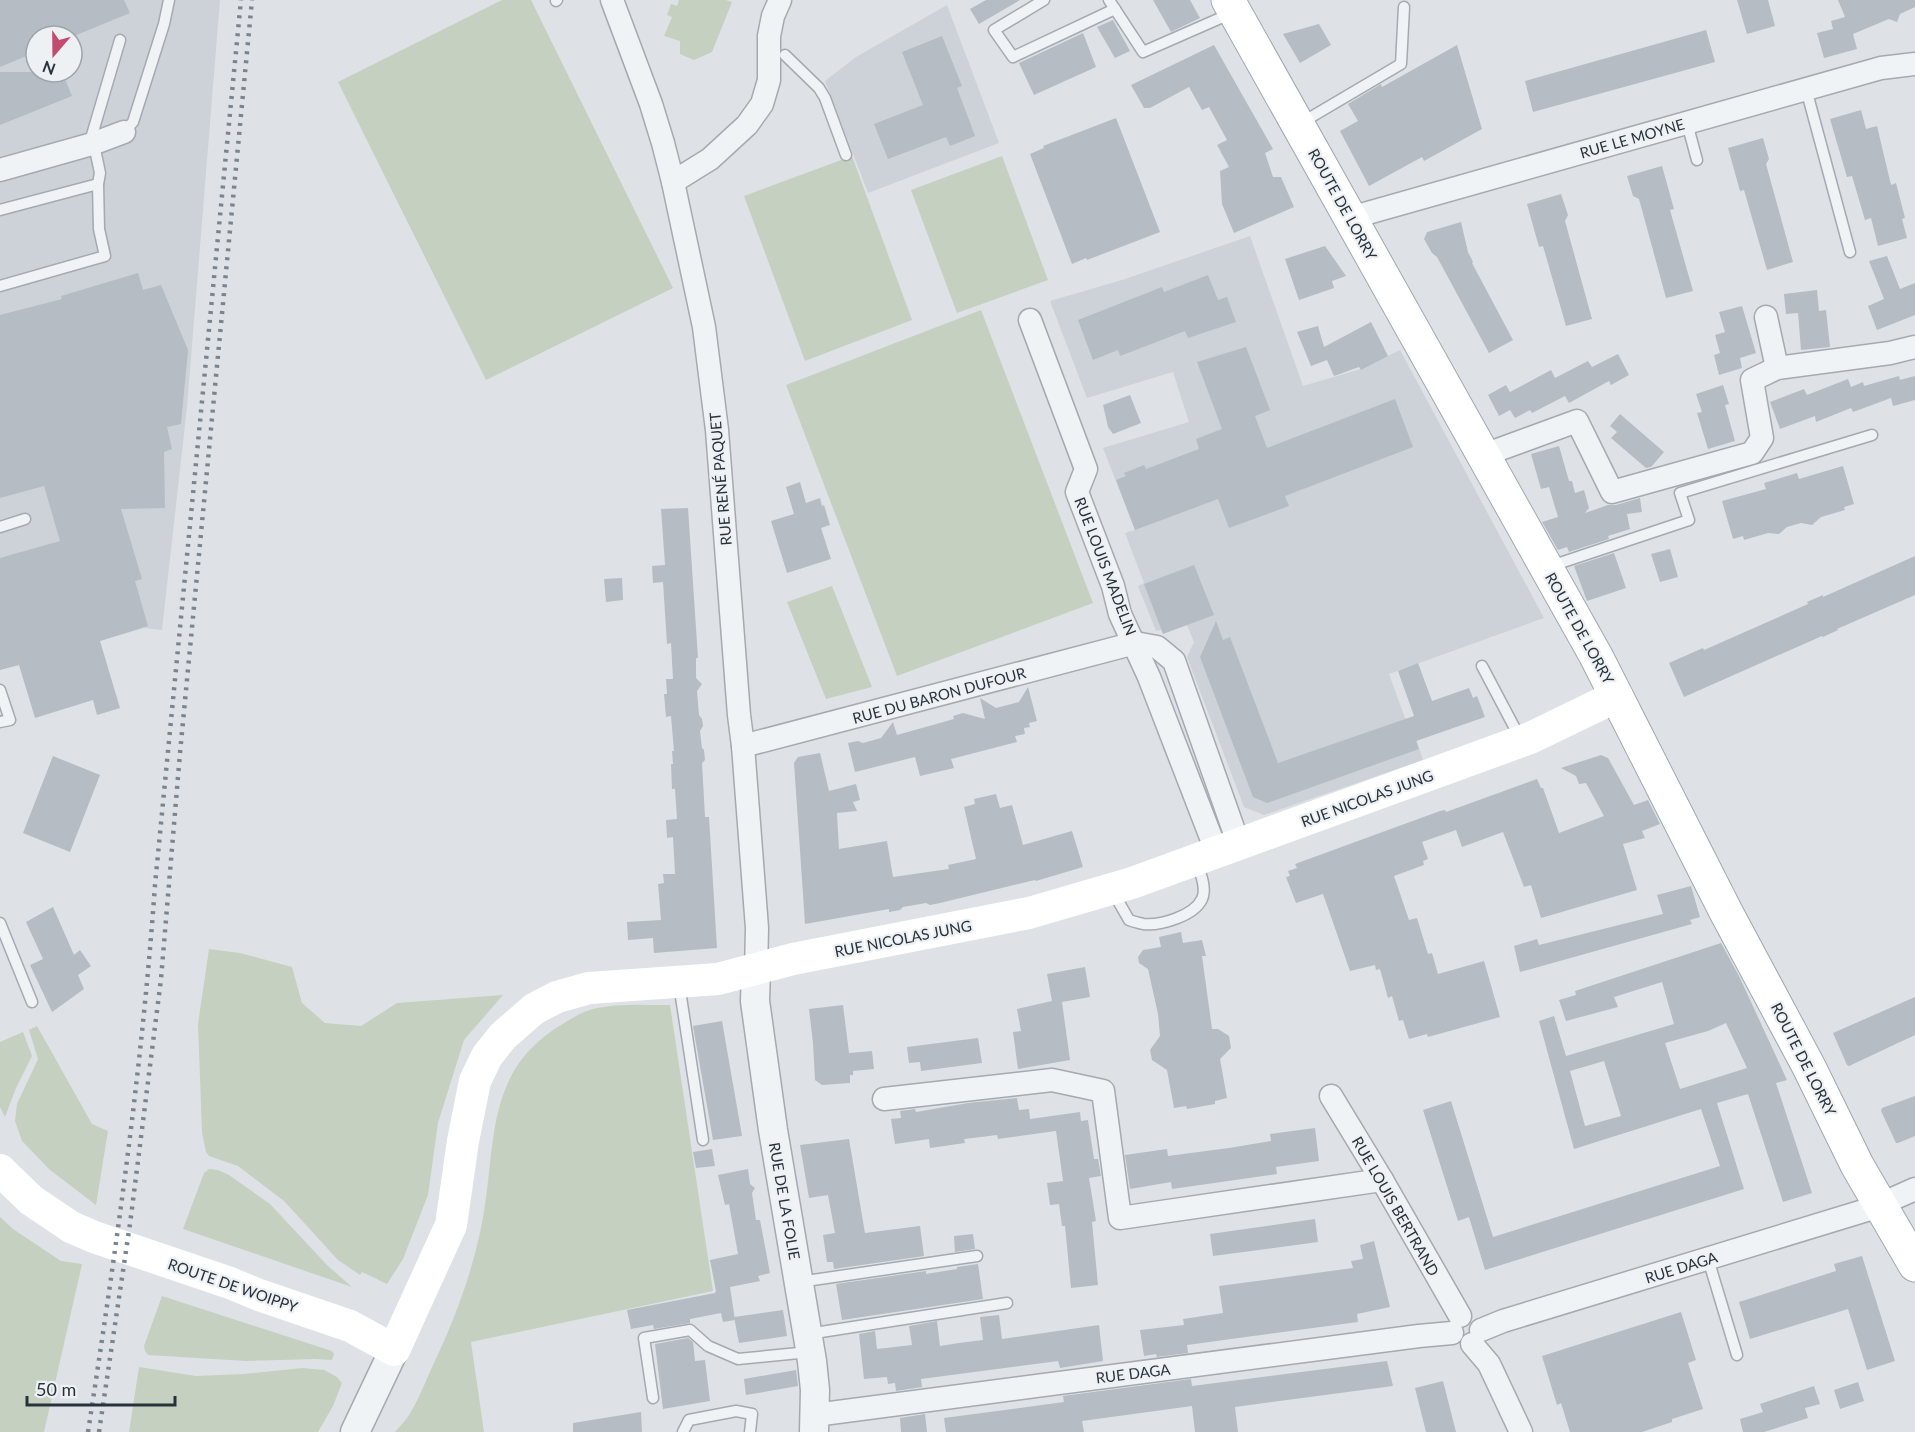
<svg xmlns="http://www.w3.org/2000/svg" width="1915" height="1432" font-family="Lato,sans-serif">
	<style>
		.built { fill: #ccd2d8; fill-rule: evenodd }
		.green { fill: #c6d0c0 }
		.building { fill: #b5bcc3; fill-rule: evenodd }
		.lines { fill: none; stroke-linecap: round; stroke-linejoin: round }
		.service-casing { stroke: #a4aab0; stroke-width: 13 }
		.minor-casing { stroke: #a4aab0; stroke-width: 25 }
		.tertiary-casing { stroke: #a4aab0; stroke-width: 31 }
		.primary-casing { stroke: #9ea8b1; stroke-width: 35 }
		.service { stroke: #f0f3f5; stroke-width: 10 }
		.minor { stroke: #f0f3f5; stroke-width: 22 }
		.tertiary { stroke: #f0f3f5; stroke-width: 28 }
		.secondary { stroke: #fff; stroke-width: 32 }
		.primary { stroke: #fff; stroke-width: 33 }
		.rail { stroke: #78848f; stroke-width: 4.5; stroke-dasharray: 3 6; stroke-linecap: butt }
		.labels { text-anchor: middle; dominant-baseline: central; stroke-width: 4.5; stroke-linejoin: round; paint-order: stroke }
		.street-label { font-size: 15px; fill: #28323c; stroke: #edf1f4 }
	</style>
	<rect width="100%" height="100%" fill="#dee2e6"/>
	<!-- built -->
	<g class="built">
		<path d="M 0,0 L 220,0 L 187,407 L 162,630 L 144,628 L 0,670 ZM 36,36 L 72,36 L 72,72 L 36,72 Z"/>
		<polygon points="947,5 999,143 868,193 825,81 856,57"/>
		<polygon points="1250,236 1303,386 1361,369 1400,350 1544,618 1389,674 1405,718 1410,720 1423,760 1264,815 1244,807 1187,657 1194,642 1187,625 1156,631 1138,586 1144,583 1125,533 1135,530 1103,448 1189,422 1173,372 1087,398 1050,301 1122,280"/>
	</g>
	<!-- green -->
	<g class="green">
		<polygon points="502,0 531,0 673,288 486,380 338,82"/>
		<polygon points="679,0 726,0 732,2 712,52 694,60 680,54 680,41 664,36 672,17 667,15 671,4 677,6"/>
		<polygon points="852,156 912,320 805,361 744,196"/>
		<polygon points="1002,156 1048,280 957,313 911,190"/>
		<polygon points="981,310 1093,603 897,676 786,385"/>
		<polygon points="832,586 872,687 826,699 787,602"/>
		<polygon points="209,949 240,953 292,967 302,1003 325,1023 361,1026 397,1003 503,995 464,1040 438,1123 428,1195 403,1259 387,1284 362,1272 360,1275 338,1260 284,1201 238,1166 209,1156 206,1152 202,1132 198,1024"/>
		<path d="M 670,1005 L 713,1291 L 471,1342 L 484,1432 L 395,1432 C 401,1425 408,1418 412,1410 C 420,1396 426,1380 433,1365 C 455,1319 472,1273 482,1223 C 497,1146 483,1072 561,1025 C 571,1019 581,1012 593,1009 C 618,1003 645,1005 670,1005 Z"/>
		<polygon points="37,1026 92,1124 108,1131 96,1205 50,1170 22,1141 15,1121 17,1104 38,1059 29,1030"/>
		<polygon points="23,1032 32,1056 16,1088 5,1117 0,1107 0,1042"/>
		<polygon points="209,1169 218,1170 229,1175 270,1204 327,1265 352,1287 183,1229 204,1173"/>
		<polygon points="0,1217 13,1229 61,1261 82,1264 44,1432 0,1432"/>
		<polygon points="162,1296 332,1351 334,1354 332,1360 315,1359 246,1361 148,1355 145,1351 144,1346"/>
		<polygon points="139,1367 196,1376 244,1374 302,1368 324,1370 337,1377 342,1383 333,1406 318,1432 129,1432"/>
	</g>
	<!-- building -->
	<g class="building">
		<polygon points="0,0 124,0 130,13 74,36 36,36 36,52 0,67"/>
		<polygon points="986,0 1020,0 979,24 970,9"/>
		<polygon points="1153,0 1190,0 1200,18 1171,32"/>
		<polygon points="1737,0 1768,0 1775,26 1747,34"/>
		<polygon points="1838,0 1915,0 1915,7 1900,14 1897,22 1889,19 1853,34 1857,49 1824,58 1817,33 1833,29 1831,21 1845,17"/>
		<polygon points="1113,20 1130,51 1115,58 1097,27"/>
		<polygon points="1319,24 1331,45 1300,63 1283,34"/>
		<polygon points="1706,30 1715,62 1533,112 1525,81"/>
		<polygon points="1083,33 1096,67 1034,95 1019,63"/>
		<polygon points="942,36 962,86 957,88 975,136 950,146 946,137 888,159 874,124 923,105 902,52"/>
		<polygon points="1214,45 1273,149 1265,153 1273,177 1281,177 1294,207 1234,233 1222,204 1220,171 1229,167 1217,145 1227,140 1209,107 1202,110 1189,87 1150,108 1144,108 1131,85"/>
		<polygon points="1457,45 1482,129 1424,161 1422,157 1369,186 1340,131 1358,121 1348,104 1381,84 1382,87"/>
		<polygon points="0,72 62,72 72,96 0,125"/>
		<polygon points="1861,110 1866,129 1877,126 1891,185 1896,183 1905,218 1902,219 1907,238 1878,246 1871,218 1865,220 1852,176 1847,177 1830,119"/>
		<polygon points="1116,118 1160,232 1087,260 1086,258 1072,264 1030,154 1044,148 1043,146"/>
		<polygon points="1763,138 1769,159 1766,164 1793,262 1767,270 1744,190 1740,191 1728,148"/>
		<polygon points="1662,166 1674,209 1670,210 1693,291 1666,298 1639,199 1633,196 1627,176"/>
		<polygon points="1561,194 1568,215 1565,221 1592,319 1566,326 1543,246 1539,247 1527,204"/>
		<polygon points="1461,222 1468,252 1473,262 1472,263 1513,340 1489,353 1437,257 1432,253 1424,239 1427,232"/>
		<polygon points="1325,246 1346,276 1332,281 1334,288 1299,300 1285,259"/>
		<polygon points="1887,256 1900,289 1915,283 1915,315 1877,330 1868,306 1884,299 1869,261"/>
		<polygon points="138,273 143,290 161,285 188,350 181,424 167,427 172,449 164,452 165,508 121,509 142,579 135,581 148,626 100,641 120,708 97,715 93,700 35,718 19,665 0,670 0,558 60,541 44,486 0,498 0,315 62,299 61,296"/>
		<polygon points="1208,275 1218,300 1227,297 1236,322 1188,338 1185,331 1120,356 1118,350 1093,360 1078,320 1162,287 1164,292"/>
		<polygon points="1817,290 1819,311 1826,310 1830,347 1801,350 1798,313 1786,314 1784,294"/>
		<polygon points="1742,306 1756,353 1740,358 1742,368 1719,375 1714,355 1720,353 1715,335 1725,332 1719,312"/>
		<polygon points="1371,322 1388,356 1361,370 1359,367 1334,376 1327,360 1311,366 1297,332 1318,326 1324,347"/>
		<polygon points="1246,347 1270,410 1255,416 1267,448 1395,399 1413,447 1285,496 1289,506 1229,528 1218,499 1135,530 1116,480 1126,476 1124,473 1144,465 1146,469 1199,449 1196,439 1222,429 1197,362"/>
		<polygon points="1618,354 1629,375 1611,385 1609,381 1569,403 1565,396 1532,413 1530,410 1515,418 1510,410 1499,416 1488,395 1506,385 1510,392 1551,370 1555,378 1588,361 1592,367"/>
		<polygon points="1899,376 1900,380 1915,376 1915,400 1893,406 1891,398 1853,412 1851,408 1816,422 1815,416 1780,429 1770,402 1804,389 1807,395 1848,379 1851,387 1863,382 1864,386"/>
		<polygon points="1723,385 1729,404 1725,405 1735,441 1708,449 1697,413 1702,412 1696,394"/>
		<polygon points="1130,395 1141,423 1113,434 1108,427 1103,405"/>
		<polygon points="1620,414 1664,452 1651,467 1646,468 1611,438 1617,432 1610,426"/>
		<polygon points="1559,446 1569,481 1572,481 1575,493 1584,490 1589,508 1585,513 1608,505 1616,505 1640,498 1642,512 1627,514 1630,529 1608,536 1609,539 1569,552 1567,547 1558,550 1542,522 1558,517 1549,487 1541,489 1531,454"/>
		<polygon points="1843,466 1854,504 1844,507 1845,510 1821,517 1812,525 1801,523 1787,527 1779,534 1768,533 1744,540 1743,536 1733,539 1722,501 1766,489 1764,483 1787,476 1797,473 1799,479"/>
		<polygon points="800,482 806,503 820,498 822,506 824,505 830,525 821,528 831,559 787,573 771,521 794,514 786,487"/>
		<polygon points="688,508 698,658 696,658 696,678 702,684 697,691 699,715 702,719 703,726 700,731 702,748 704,750 705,760 702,763 705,817 709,817 717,948 654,953 653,938 628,940 627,922 661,920 658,884 664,883 663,874 675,874 673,837 667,838 666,820 677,819 675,789 672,789 671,764 673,764 672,751 674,751 671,716 666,717 664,694 667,694 666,679 673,679 671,643 667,644 663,582 653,583 652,566 665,565 661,509"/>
		<polygon points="1670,549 1678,577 1660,582 1651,554"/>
		<polygon points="1614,553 1626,588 1587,601 1574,566"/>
		<polygon points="1915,556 1915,595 1837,629 1838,630 1823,637 1822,636 1684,697 1669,663 1703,648 1704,650 1808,604 1807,602 1823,595 1823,597"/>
		<polygon points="1194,565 1214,615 1163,634 1144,584"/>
		<polygon points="622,578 623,600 606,602 604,579"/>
		<polygon points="1216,621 1223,640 1230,637 1278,763 1414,716 1398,671 1418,663 1432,701 1469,688 1473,698 1477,696 1485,717 1416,741 1419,749 1267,803 1253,797 1200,657"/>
		<polygon points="1028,687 1037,721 1029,723 1030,727 1024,728 1025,734 1015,736 1017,742 951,759 954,768 920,776 915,757 855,772 848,743 858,741 863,743 881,738 893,722 897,735 954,719 953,716 963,713 985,719 980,698 996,708 1019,702"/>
		<polygon points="820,753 829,791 856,784 860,800 853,802 857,811 837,813 839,849 887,841 893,877 949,869 948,865 976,859 964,807 975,804 974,799 996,794 1000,808 1012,805 1023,845 1072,831 1083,867 1036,881 1035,880 940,903 930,905 926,903 903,907 900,910 889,912 889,909 805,924 794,763 798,757"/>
		<polygon points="1601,755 1608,758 1634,805 1648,800 1660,824 1642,831 1645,838 1623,844 1637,890 1541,918 1531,885 1524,887 1503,832 1462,847 1456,830 1422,842 1428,859 1423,861 1424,865 1394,876 1409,920 1417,918 1428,954 1432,953 1438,974 1484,961 1500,1017 1428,1037 1427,1034 1409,1039 1403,1020 1399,1021 1392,996 1388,998 1380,969 1376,970 1375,965 1350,971 1323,894 1296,903 1286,877 1290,876 1288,871 1297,868 1295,864 1440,811 1445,810 1446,812 1537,779 1541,788 1543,788 1559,833 1604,816 1586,783 1579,784 1576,776 1561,768"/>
		<polygon points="53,756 100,775 70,852 23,833"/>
		<polygon points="1691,886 1700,917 1690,920 1692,924 1520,972 1514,946 1537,939 1539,945 1663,914 1657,895"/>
		<polygon points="53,907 74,955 80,950 91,966 78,975 84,989 52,1012 30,965 43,959 26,922"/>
		<polygon points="1181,932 1183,943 1202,940 1206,956 1202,956 1212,1029 1218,1029 1229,1036 1231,1048 1220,1059 1227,1098 1215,1101 1215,1104 1187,1109 1186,1106 1174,1108 1167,1070 1152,1060 1150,1050 1160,1036 1158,1014 1148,969 1139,963 1138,957 1143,950 1161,947 1159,937"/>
		<path d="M 1721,943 L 1739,976 L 1787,1080 L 1776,1083 L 1812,1193 L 1783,1202 L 1748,1094 L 1717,1103 L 1744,1189 L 1485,1270 L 1469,1217 L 1458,1221 L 1423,1110 L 1451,1101 L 1493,1237 L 1720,1166 L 1701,1109 L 1574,1149 L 1539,1021 L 1554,1016 L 1566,1056 L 1674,1024 L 1662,982 L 1614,997 L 1618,1007 L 1566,1021 L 1559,1000 L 1576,995 L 1575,991 ZM 1726,1023 L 1747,1068 L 1680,1089 L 1665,1043 L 1708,1031 ZM 1604,1061 L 1621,1116 L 1585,1126 L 1570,1071 Z"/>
		<polygon points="1085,967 1090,997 1062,1002 1070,1060 1018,1069 1013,1032 1021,1031 1017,1009 1052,1001 1047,974"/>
		<polygon points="1915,997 1915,1035 1849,1066 1847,1065 1833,1033"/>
		<polygon points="843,1005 849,1053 872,1051 874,1069 853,1071 853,1075 850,1075 850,1083 822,1085 815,1080 813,1043 809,1009"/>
		<polygon points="722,1021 742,1136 713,1140 693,1026"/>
		<polygon points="978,1038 982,1063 921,1071 920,1062 909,1063 907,1047"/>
		<polygon points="1915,1096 1915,1136 1898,1143 1896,1143 1881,1111 1882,1108"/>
		<polygon points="1017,1098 1019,1110 1029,1109 1030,1119 1080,1112 1081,1121 1088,1120 1094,1159 1098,1159 1101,1176 1089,1178 1096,1221 1092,1222 1098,1285 1071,1288 1065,1226 1062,1226 1059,1204 1050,1205 1047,1183 1063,1181 1056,1131 998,1139 997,1135 981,1137 964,1139 965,1143 930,1148 929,1139 895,1144 891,1119 901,1118 900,1111 915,1109 916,1112 968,1103"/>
		<polygon points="1315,1128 1319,1161 1276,1167 1277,1174 1172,1189 1171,1182 1130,1189 1125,1155 1167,1149 1168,1156 1229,1148 1271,1141 1270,1134"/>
		<polygon points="849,1139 865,1233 920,1226 924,1256 834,1269 833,1262 827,1262 823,1235 835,1233 828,1195 809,1198 800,1145"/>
		<polygon points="712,1149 715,1166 696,1168 693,1152"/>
		<polygon points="748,1169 750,1184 755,1188 752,1193 756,1220 760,1220 770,1273 758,1276 760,1281 730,1287 735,1320 723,1322 721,1313 690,1319 690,1323 654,1329 653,1325 631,1329 627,1310 715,1293 716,1291 710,1260 738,1254 729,1204 725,1205 718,1175"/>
		<polygon points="1315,1219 1318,1242 1213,1256 1210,1234"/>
		<polygon points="973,1234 975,1249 955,1252 954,1236"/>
		<polygon points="1374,1241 1390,1307 1357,1314 1358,1322 1187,1345 1188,1353 1157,1357 1156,1354 1144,1356 1140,1330 1184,1325 1183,1319 1223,1313 1219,1286 1353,1268 1351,1261 1363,1259 1360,1245"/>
		<polygon points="1862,1256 1895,1361 1867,1370 1848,1309 1750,1339 1739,1302 1836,1271 1834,1264"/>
		<polygon points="978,1264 983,1299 842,1320 836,1284 926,1271 926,1274 957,1269 957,1267"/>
		<polygon points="783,1310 787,1336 739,1343 734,1317"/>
		<polygon points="1681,1312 1696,1360 1688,1363 1703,1409 1672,1419 1672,1422 1642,1432 1570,1432 1561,1403 1557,1405 1542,1356"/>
		<polygon points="999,1315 1002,1339 1099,1325 1103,1361 1060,1368 1058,1361 921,1379 922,1387 896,1391 895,1383 888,1384 887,1377 864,1379 859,1334 875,1331 877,1349 912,1345 909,1326 937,1321 940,1346 959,1343 983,1340 980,1317"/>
		<polygon points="688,1338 693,1342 695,1361 705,1360 710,1401 663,1409 655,1344"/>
		<polygon points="1387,1361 1393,1386 1235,1407 1238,1432 1195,1432 1192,1406 1082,1421 1084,1432 946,1432 944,1418 1064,1402 1063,1396 1191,1379 1192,1386"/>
		<polygon points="796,1370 798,1386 746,1395 744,1379"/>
		<polygon points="1443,1381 1456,1432 1426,1432 1415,1388"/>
		<polygon points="1858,1382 1864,1401 1840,1409 1834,1390"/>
		<polygon points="1814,1386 1820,1404 1805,1408 1808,1418 1764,1432 1743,1432 1740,1419 1763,1412 1760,1404"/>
		<polygon points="641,1412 642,1432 573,1432 573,1423"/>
		<polygon points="925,1414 927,1432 901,1432 900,1418"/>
	</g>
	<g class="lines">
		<!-- service casing -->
		<g class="service-casing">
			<g id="service">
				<polyline points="1044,0 994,30 1013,57 1115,9"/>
				<polyline points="1109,0 1143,52 1232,13"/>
				<polyline points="556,1 557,0"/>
				<polyline points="785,55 819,88 825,98 846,155"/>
				<polyline points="1806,89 1850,252"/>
				<polyline points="1301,123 1401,64 1404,7"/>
				<polyline points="1687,123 1697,160"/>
				<polyline points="124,132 133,122 164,24 169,0"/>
				<polyline points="0,210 98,184"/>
				<polyline points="0,286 105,256 99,229 98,184 100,173 92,135 120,40"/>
				<polyline points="0,527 25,519"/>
				<polyline points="1551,566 1689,520 1680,493 1872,435"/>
				<polyline points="1482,666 1520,738"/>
				<polyline points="0,690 10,720 0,722"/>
				<path d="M 1113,892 L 1129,920 C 1134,922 1139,923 1143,924 C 1160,926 1194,916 1202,899 C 1207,888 1200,873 1197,862"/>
				<polyline points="0,923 32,1002"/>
				<polyline points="681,983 681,997 703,1140"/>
				<polyline points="1708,1259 1737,1355"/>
				<polyline points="799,1282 977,1256"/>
				<polyline points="808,1334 1007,1303"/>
				<polyline points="653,1398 644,1338 690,1330 708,1346 738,1359 809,1352"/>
				<polyline points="683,1432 689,1420 736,1411 752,1414 750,1432"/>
			</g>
		</g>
		<!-- minor casing -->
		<g class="minor-casing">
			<g id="minor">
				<polyline points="612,0 651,104 663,143 673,182 704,327 717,430 739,715 743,746 757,928 756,970"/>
				<polyline points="0,170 92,144 124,132"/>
				<polyline points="673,182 710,159 747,125 762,104 769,80 769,36 773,16 780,0"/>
				<polyline points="1350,218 1881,68 1915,64"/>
				<polyline points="1766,317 1777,368"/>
				<polyline points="1030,320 1086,469 1077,492 1113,586 1120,614 1149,677 1217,853"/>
				<polyline points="1484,455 1577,421 1612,492 1752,453 1762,438 1752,380 1777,368 1890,353 1915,347"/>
				<polyline points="743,746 1135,643 1157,647 1174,661 1239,845"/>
				<polyline points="1331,1096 1382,1180 1460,1316"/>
				<polyline points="884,1099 1052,1080 1103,1091 1120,1218 1382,1180"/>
				<polyline points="1481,1330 1503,1321 1870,1209 1915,1189"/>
				<polyline points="1472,1344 1489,1364 1521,1432"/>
				<polyline points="815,1415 1419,1336 1452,1333"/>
			</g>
		</g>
		<!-- tertiary casing -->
		<g class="tertiary-casing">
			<g id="tertiary">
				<polyline points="756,970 755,1001 773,1130 812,1361 815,1390 814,1432"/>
				<polyline points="355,1432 394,1350"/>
			</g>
		</g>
		<!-- primary casing -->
		<g class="primary-casing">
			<polyline id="primary" points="1228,0 1596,656 1726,912 1809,1067 1857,1165 1915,1265"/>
		</g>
		<!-- service -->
		<use href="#service" class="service"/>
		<!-- minor -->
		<use href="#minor" class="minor"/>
		<!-- tertiary -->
		<use href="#tertiary" class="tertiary"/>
		<!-- secondary -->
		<polyline class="secondary" points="0,1170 31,1200 71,1227 94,1237 230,1283 259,1295 350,1326 394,1350 451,1225 463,1141 475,1081 487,1056 503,1036 534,1009 557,997 589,988 718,979 793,959 1029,913 1132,883 1459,764 1530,738 1617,696"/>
		<!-- primary -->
		<use href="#primary" class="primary"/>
		<!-- rail -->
		<g class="rail">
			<path d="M 88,1432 C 116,1250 142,1069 155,885 L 241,0"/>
			<polyline points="99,1432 130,1224 161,979 180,753 252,0"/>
		</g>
	</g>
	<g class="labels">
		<!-- street labels -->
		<g class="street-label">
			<text transform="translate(1632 138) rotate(-16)">RUE LE MOYNE</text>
			<text transform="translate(1343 204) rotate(61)">ROUTE DE LORRY</text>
			<text transform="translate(720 479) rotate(-95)">RUE RENÉ PAQUET</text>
			<text transform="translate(1106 566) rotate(69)">RUE LOUIS MADELIN</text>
			<text transform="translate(1580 628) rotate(61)">ROUTE DE LORRY</text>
			<text transform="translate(939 695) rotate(-15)">RUE DU BARON DUFOUR</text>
			<text transform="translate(1367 798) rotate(-20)">RUE NICOLAS JUNG</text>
			<text transform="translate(903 938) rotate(-11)">RUE NICOLAS JUNG</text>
			<text transform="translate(1804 1059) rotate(63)">ROUTE DE LORRY</text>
			<text transform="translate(785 1201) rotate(80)">RUE DE LA FOLIE</text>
			<text transform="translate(1396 1206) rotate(60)">RUE LOUIS BERTRAND</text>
			<text transform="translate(1681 1267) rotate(-17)">RUE DAGA</text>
			<text transform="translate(233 1285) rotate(19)">ROUTE DE WOIPPY</text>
			<text transform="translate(1133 1373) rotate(-7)">RUE DAGA</text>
		</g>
	</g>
	<!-- north arrow -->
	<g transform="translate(54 54) rotate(200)"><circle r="28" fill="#edf1f4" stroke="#9ea5aa" stroke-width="1.5"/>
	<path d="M0-4.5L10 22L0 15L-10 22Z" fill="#c34b6e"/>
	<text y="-9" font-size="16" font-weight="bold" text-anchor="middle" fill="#28323c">N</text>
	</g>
	<!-- scale -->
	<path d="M27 1396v9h148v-9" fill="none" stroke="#28323c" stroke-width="3"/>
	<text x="36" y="1396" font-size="18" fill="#28323c" stroke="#edf1f4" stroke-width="4.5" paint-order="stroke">50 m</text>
</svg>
